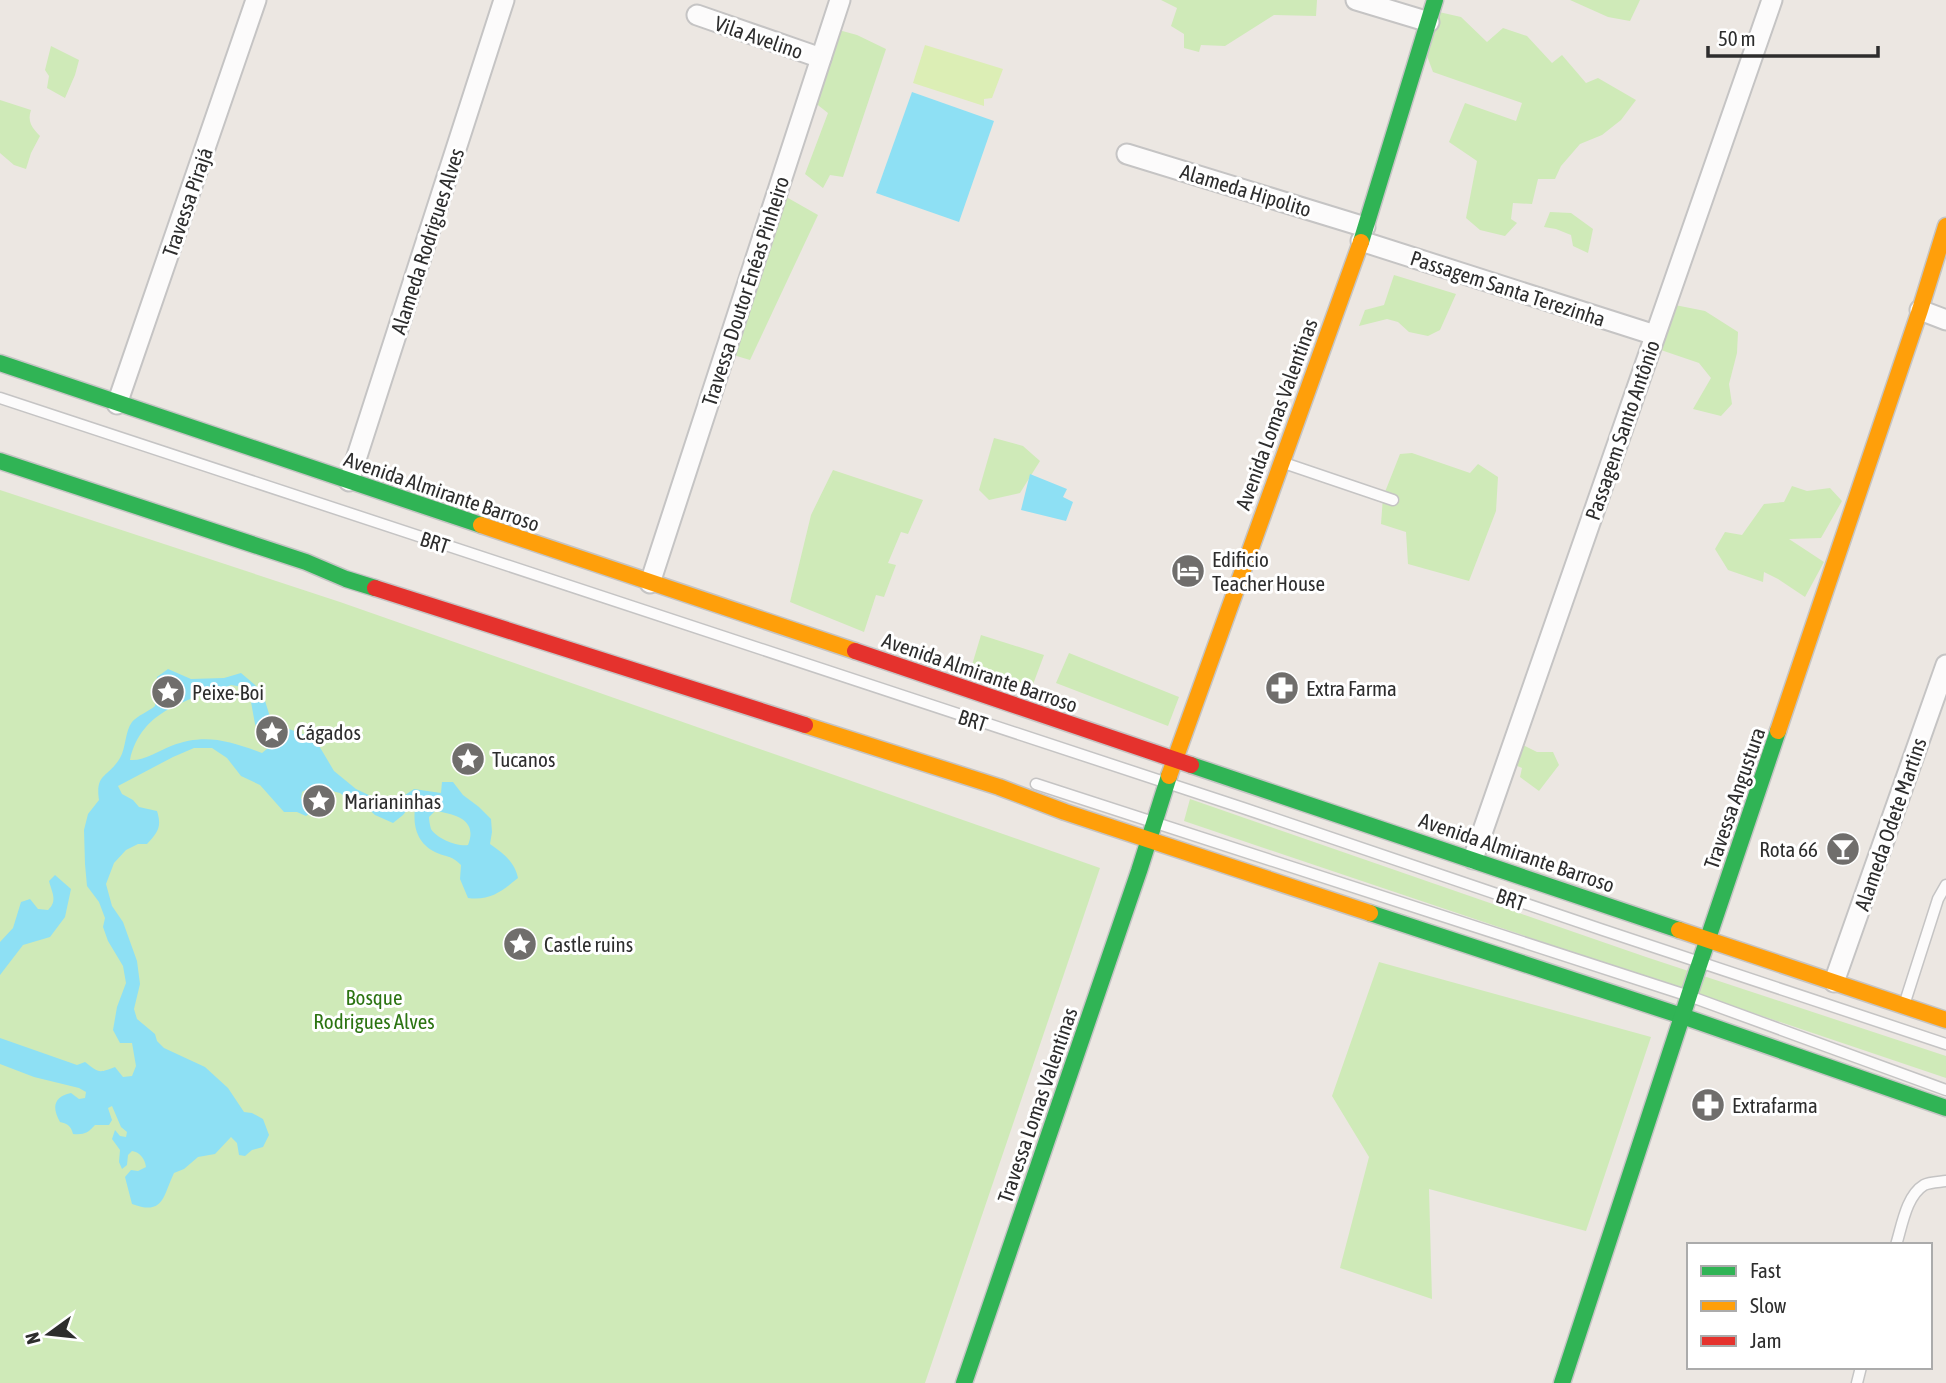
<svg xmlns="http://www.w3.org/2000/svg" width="1946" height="1383" font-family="'Asap Condensed',sans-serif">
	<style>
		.green { fill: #cfeab8 }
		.pitch { fill: #dceeb5 }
		.water { fill: #8ee0f4; fill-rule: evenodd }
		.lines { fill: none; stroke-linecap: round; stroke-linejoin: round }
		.lane-casing { stroke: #c5c4c4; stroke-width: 13 }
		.street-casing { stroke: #c5c4c4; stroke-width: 23 }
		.fast-casing { stroke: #c5c4c4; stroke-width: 19 }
		.slow-casing { stroke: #c5c4c4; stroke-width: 19 }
		.jam-casing { stroke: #c5c4c4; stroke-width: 19 }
		.lane { stroke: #fcfbfb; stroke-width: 10 }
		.street { stroke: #fcfbfb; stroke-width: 19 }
		.fast { stroke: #30b455; stroke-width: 16 }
		.slow { stroke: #ff9f0a; stroke-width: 16 }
		.jam { stroke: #e5322d; stroke-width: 16 }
		.labels { text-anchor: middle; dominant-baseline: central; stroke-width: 6; stroke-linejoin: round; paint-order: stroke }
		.street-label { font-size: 21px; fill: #2d2d2d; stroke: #fff }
		.poi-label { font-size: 21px; fill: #2d2d2d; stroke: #fff; text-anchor: start }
		.park-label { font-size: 21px; fill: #2c7412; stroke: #fff }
	</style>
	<rect width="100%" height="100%" fill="#ece7e2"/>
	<!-- green -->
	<g class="green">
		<polygon points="1161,0 1317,0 1316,16 1274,15 1225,46 1201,45 1199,52 1184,48 1184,34 1171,26 1177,8"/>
		<polygon points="1570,0 1640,0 1630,21 1608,17"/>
		<polygon points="1439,12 1461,17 1487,42 1503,28 1527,36 1552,63 1562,55 1586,83 1598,78 1636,100 1621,120 1602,135 1580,144 1561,166 1555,179 1538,179 1532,204 1513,203 1511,219 1517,223 1505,236 1480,230 1466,218 1477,161 1449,142 1465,103 1516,121 1522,103 1433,72 1427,56"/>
		<polygon points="835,29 857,35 886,49 843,177 830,175 823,188 805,174 828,113 814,102"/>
		<polygon points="51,46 79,60 75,75 65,98 47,88 49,76 45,70"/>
		<path d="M 0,100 L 31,110 C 27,121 32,128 40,136 L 31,153 L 26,169 L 14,165 L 0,153 Z"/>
		<polygon points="781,194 818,215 750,360 730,354"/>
		<polygon points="1550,212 1571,213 1593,229 1588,253 1573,246 1571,235 1556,229 1544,227"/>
		<polygon points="1394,275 1456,294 1440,330 1428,336 1409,332 1398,322 1387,319 1359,326 1365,310 1384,305"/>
		<polygon points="1675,305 1705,311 1738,332 1737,353 1729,384 1732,404 1721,416 1693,409 1711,378 1699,363 1658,349"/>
		<polygon points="994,438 1023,446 1040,461 1020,493 989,500 979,490"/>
		<polygon points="1412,453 1470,473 1478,464 1498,477 1496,511 1469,581 1408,564 1406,532 1381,524 1383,497 1400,454"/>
		<polygon points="833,470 923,500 908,534 901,532 888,563 896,565 884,597 876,595 864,632 790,602 811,515"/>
		<polygon points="1792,486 1807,491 1830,488 1842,501 1821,538 1789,539 1824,562 1805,597 1778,579 1764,572 1763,582 1728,570 1715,549 1725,532 1742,535 1764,504 1784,502"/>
		<polygon points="0,490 340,602 1100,868 925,1383 0,1383"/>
		<polygon points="981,635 1044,655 1032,687 972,665"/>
		<polygon points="1069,653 1179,697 1168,726 1056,683"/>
		<polygon points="1521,744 1537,752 1553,752 1559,765 1539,791 1520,777 1522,768 1515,765"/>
		<polygon points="1190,799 1646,957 1946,1056 1946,1078 1184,821"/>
		<polygon points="1379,962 1651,1037 1586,1231 1429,1189 1432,1299 1340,1268 1369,1157 1332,1096"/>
	</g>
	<!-- pitch -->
	<polygon class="pitch" points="925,45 1003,69 992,98 984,99 984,106 913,83"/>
	<!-- water -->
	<g class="water">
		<polygon points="912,92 994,121 959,222 876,193"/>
		<polygon points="1030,474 1067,489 1063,497 1073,502 1066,521 1021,510"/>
		<path d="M 168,669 L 191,679 L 224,678 L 241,673 L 262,691 L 270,717 L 289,729 L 315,739 L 334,771 L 356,789 L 390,805 L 414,789 L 441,793 L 442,782 L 453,782 L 463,795 L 479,807 L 491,819 L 492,832 L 490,844 C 503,853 515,862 518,878 C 502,891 490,901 468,898 L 460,879 L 461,865 C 450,854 447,858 435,852 C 415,842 412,822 416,802 L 414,801 L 403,815 L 393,823 L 375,815 L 365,806 L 352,803 L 340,793 L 312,786 L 302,792 L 301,798 L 310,813 L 306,816 L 297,812 L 284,812 L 260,785 L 241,776 L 227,758 L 212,748 L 194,748 L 173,757 L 118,786 L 122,794 L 133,800 L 139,807 L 157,811 C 162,827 158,832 147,844 L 138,844 L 126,850 L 114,863 L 106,884 L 112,906 L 123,922 L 137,961 L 140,984 L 134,1009 L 137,1019 L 155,1034 L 157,1041 L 164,1048 L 205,1067 L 228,1088 L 244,1112 L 252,1113 L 263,1119 L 269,1135 L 263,1147 L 252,1150 L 245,1156 L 239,1155 L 237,1143 L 231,1137 L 215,1154 L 198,1157 L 184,1169 L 174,1173 C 163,1196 164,1216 132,1204 L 125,1177 L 131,1170 L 138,1171 L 146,1167 C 145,1159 140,1152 132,1151 L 128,1155 L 127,1165 L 122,1169 L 119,1162 L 120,1150 L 112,1139 L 115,1130 L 120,1136 L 126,1137 L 127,1132 L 121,1127 L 112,1106 L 108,1108 L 112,1120 L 109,1125 L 95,1125 C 88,1133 84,1135 73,1134 C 71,1126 68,1124 60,1122 C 52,1108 53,1097 71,1093 L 79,1099 L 85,1098 L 86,1092 L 79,1088 L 34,1077 L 0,1064 L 0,1038 L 77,1065 L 85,1062 C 98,1072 98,1074 115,1067 L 123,1077 L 132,1076 L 136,1066 L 132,1043 L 120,1043 L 113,1030 L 117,1007 L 126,983 L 123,966 L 108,941 L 103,927 L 105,918 L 99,902 L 87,886 L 85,864 L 84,830 L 88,814 L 99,800 C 95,773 108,778 120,758 C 126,748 125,731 132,722 C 137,716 149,711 155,706 L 157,677 ZM 231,685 L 243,687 L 251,702 L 255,724 L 268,748 L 262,753 C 229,741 205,733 171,746 C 158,751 145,761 130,760 C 141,709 189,700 231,685 ZM 435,811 C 456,814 478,820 468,845 C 458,847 437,839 431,829 C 430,826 429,820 429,817 Z"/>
		<path d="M 55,875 L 71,889 L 65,917 L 50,937 L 23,945 L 0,975 L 0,942 L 13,928 L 21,902 L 30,899 L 38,909 L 48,910 C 58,901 52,893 49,881 Z"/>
	</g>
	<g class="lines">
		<!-- lane casing -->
		<g class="lane-casing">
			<g id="lane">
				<polyline points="0,398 1243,808 1603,930 1946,1044"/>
				<polyline points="1281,462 1393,500"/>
				<polyline points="1036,784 1689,996 1946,1090"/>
				<polyline points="1905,1002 1938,899 1946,885"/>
				<path d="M 1896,1245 C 1902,1226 1906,1196 1924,1185 C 1930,1182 1940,1182 1946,1181"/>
				<polyline points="1857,1383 1861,1367"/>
			</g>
		</g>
		<!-- street casing -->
		<g class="street-casing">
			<g id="street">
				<polyline points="1356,0 1429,22"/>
				<polyline points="697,15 821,58"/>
				<polyline points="1127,154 1365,227"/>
				<polyline points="1361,241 1655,335"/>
				<polyline points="1920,310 1946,320"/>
				<polyline points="117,404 256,0"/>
				<polyline points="349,481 504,0"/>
				<polyline points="650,583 840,0"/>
				<polyline points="1473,859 1772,0"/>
				<polyline points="1834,982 1946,665"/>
			</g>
		</g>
		<!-- fast casing -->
		<g class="fast-casing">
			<g id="fast">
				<polyline points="1361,242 1435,0"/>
				<polyline points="0,363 481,525"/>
				<polyline points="0,461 306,562 346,579 375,588"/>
				<polyline points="1191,765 1679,930"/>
				<polyline points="1370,913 1682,1016 1946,1108"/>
				<polyline points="964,1383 1139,871 1169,776"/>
				<polyline points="1562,1383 1694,980 1778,731"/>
			</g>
		</g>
		<!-- slow casing -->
		<g class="slow-casing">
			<g id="slow">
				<polyline points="481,525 855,651"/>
				<polyline points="805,725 999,787 1065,812 1370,913"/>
				<polyline points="1778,731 1920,310 1946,226"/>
				<polyline points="1169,776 1361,242"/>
				<polyline points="1679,930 1946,1020"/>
			</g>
		</g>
		<!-- jam casing -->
		<g class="jam-casing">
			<g id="jam">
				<polyline points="375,588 805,725"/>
				<polyline points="855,651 1191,765"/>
			</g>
		</g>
		<!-- lane -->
		<use href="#lane" class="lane"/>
		<!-- street -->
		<use href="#street" class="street"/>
		<!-- fast -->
		<use href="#fast" class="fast"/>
		<!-- slow -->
		<use href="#slow" class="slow"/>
		<!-- jam -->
		<use href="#jam" class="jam"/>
	</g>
	<!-- icons -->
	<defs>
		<g id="hotel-disc" transform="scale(1.75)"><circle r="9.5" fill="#706e6c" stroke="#fff"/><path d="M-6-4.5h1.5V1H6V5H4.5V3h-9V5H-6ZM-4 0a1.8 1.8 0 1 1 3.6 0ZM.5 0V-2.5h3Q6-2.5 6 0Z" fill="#fff"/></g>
		<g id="pharmacy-disc" transform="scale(1.75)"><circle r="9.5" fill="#706e6c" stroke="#fff"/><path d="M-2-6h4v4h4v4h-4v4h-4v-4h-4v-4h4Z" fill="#fff"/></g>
		<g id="sight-disc" transform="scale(1.75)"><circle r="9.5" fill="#706e6c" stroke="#fff"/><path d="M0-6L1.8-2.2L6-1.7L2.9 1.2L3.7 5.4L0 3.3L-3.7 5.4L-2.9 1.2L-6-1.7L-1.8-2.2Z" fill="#fff"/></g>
		<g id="bar-disc" transform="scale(1.75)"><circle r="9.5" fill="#706e6c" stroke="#fff"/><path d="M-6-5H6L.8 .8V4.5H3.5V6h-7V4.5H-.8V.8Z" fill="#fff"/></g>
	</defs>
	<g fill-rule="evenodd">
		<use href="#hotel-disc" x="1188" y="571"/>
		<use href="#pharmacy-disc" x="1282" y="688"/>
		<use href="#sight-disc" x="168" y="692"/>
		<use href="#sight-disc" x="272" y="732"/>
		<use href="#sight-disc" x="468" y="759"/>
		<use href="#sight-disc" x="319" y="801"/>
		<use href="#bar-disc" x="1843" y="849"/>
		<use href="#sight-disc" x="520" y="944"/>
		<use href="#pharmacy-disc" x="1708" y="1105"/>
	</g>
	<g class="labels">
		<!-- street labels -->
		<g class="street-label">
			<text transform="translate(759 37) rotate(19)">Vila Avelino</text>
			<text transform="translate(1246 190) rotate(17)">Alameda Hipolito</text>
			<text transform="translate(187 202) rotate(-71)">Travessa Pirajá</text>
			<text transform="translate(427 241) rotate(-72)">Alameda Rodrigues Alves</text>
			<text transform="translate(1508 288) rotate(18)">Passagem Santa Terezinha</text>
			<text transform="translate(745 291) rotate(-72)">Travessa Doutor Enéas Pinheiro</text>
			<text transform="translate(1276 414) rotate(-70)">Avenida Lomas Valentinas</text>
			<text transform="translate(1622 430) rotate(-71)">Passagem Santo Antônio</text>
			<text transform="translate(442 491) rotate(19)">Avenida Almirante Barroso</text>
			<text transform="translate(435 542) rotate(18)">BRT</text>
			<text transform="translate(980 672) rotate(19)">Avenida Almirante Barroso</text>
			<text transform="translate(973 720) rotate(18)">BRT</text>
			<text transform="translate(1734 798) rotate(-71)">Travessa Angustura</text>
			<text transform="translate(1890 824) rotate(-71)">Alameda Odete Martins</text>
			<text transform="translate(1517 852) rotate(19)">Avenida Almirante Barroso</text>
			<text transform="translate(1511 899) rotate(19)">BRT</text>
			<text transform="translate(1037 1105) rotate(-71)">Travessa Lomas Valentinas</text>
		</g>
		<!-- poi labels -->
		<g class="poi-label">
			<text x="1212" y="559">Edificio<tspan x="1212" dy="24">Teacher House</tspan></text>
			<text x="1306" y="688">Extra Farma</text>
			<text x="192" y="692">Peixe-Boi</text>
			<text x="296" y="732">Cágados</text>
			<text x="492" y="759">Tucanos</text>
			<text x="344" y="801">Marianinhas</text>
			<text x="1818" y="849" text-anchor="end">Rota 66</text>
			<text x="544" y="944">Castle ruins</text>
			<text x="1732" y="1105">Extrafarma</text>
		</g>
		<!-- park labels -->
		<g class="park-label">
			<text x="374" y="997">Bosque<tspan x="374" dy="24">Rodrigues Alves</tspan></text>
		</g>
	</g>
	<!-- legend -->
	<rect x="1687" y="1243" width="245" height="126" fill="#ffffff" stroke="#ababab" stroke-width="2"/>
	<rect x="1701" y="1266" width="35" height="10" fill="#30b455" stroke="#ababab" stroke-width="2"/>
	<text x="1750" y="1278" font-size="21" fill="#2d2d2d">Fast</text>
	<rect x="1701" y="1301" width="35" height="10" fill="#ff9f0a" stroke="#ababab" stroke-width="2"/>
	<text x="1750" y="1313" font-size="21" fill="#2d2d2d">Slow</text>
	<rect x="1701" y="1336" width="35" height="10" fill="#e5322d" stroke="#ababab" stroke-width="2"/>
	<text x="1750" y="1348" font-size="21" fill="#2d2d2d">Jam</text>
	<!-- north arrow -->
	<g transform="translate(49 1334) rotate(255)" stroke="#ffffff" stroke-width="5" paint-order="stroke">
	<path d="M0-5L12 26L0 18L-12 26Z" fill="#2d2d2d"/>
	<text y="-10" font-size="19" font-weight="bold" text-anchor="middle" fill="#2d2d2d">N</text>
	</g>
	<!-- scale -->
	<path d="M1708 46v10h170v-10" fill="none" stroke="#2d2d2d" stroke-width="3.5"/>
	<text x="1718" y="46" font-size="21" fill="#2d2d2d" stroke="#ffffff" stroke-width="5" paint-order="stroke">50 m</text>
</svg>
